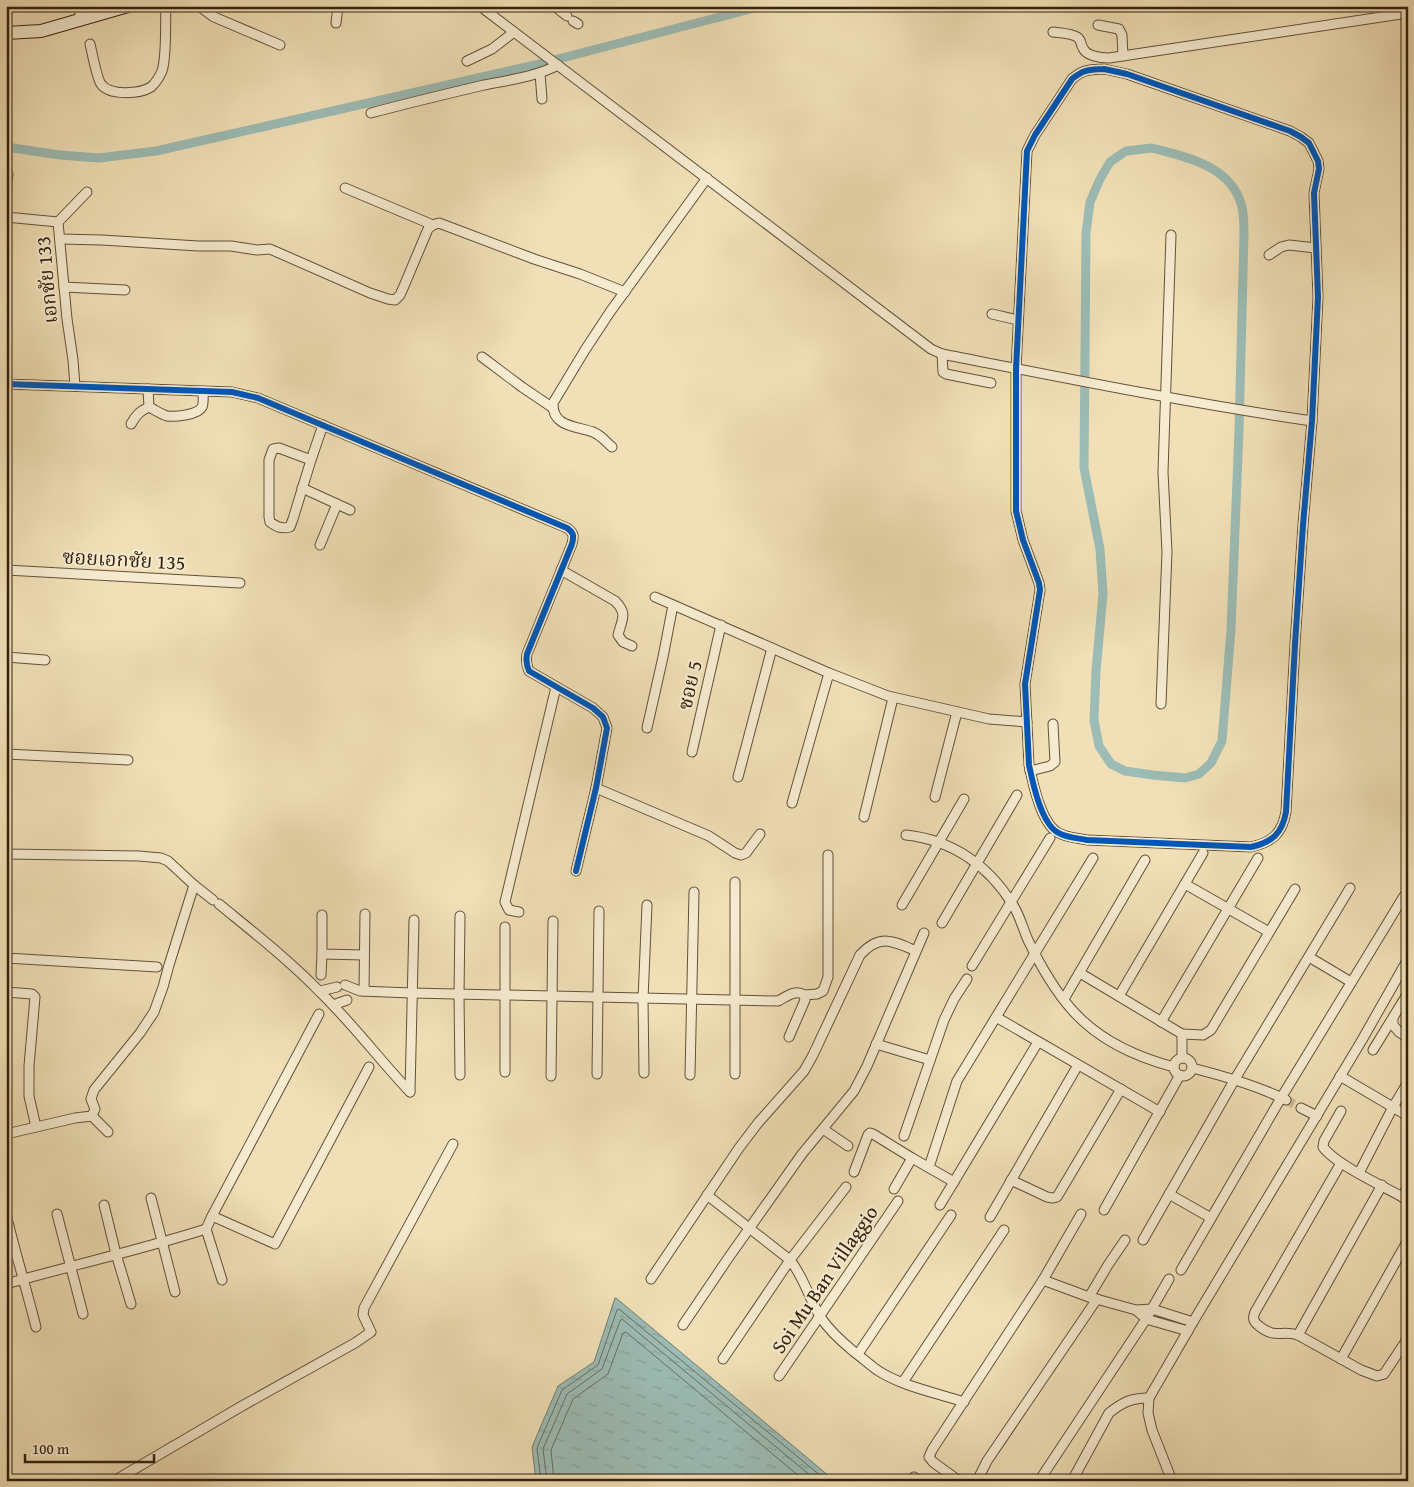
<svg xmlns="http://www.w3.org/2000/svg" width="1414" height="1487" font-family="'Gentium Book Plus','Noto Serif Thai',serif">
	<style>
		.water { fill: url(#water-ripples); stroke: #727e73 }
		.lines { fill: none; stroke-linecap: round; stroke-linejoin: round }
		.shore { stroke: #686e62; stroke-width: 1 }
		.canal { stroke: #9cbcb5; stroke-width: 9 }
		.street-tunnel { stroke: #cbba95; stroke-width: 9; stroke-dasharray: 9 4.5; stroke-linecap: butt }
		.street-casing { stroke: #625139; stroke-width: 11 }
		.secondary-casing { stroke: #33210f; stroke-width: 14 }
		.street { stroke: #f6ebd0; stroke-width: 9 }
		.secondary { stroke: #f6ebd0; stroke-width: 12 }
		.cycleway-casing { stroke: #f6ebd0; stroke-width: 9 }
		.cycleway { stroke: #0057b8; stroke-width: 6 }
		.labels { text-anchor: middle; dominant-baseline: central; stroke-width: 4; stroke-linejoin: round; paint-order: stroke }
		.street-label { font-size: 20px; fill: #33210f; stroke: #f6ebd0 }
	</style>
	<defs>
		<pattern id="water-ripples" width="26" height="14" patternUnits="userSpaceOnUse" patternTransform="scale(1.25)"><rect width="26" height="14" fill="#9cbcb5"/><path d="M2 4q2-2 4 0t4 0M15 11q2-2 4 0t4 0" fill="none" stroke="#87a19a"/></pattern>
	</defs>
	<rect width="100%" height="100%" fill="#f1e0b7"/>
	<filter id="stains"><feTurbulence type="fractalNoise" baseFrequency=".004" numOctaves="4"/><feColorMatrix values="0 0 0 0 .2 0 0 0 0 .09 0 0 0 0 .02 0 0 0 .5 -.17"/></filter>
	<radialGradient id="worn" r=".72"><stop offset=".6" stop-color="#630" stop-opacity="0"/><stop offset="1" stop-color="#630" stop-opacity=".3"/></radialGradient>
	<!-- water -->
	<polygon class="water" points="615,1298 616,1298 835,1481 536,1481 532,1447 558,1386 594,1362"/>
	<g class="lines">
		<!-- shore -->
		<g class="shore">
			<polyline points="541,1481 537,1448 562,1390 598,1365 617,1310 619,1309 827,1481"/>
			<polyline points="547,1481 543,1449 567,1394 602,1369 620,1321 622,1319 817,1481"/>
			<polyline points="554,1481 551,1450 573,1399 608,1374 623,1333 626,1332 805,1481"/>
		</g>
		<!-- canal -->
		<g class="canal">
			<polyline points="6,147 60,155 99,158 156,151 535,65 762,6"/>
			<path d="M 1152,148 C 1187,157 1232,166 1242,207 C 1244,216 1244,226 1244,234 L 1239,431 L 1231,630 L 1222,741 L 1211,763 L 1199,774 L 1185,778 L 1153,775 L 1125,771 L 1111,764 L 1099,746 L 1094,720 L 1096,671 L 1103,594 L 1100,549 L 1084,468 L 1086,233 L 1090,202 L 1100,179 L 1110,162 L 1126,151 Z"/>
		</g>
		<!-- street-tunnel -->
		<polyline class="street-tunnel" points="1286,1100 1301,1108"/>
		<!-- street casing -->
		<g class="street-casing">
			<g id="street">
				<polyline points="199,6 214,17 280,45"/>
				<path d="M 480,6 L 931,349 L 942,354 C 1065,378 1188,403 1312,421"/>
				<polyline points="554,6 567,16"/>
				<polyline points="79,21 81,6"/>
				<polyline points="573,21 578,24"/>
				<polyline points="336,23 338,6"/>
				<polyline points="1098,25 1119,29 1122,35 1123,56"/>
				<path d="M 1053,32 C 1060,33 1071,33 1077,37 C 1082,40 1080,44 1083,48 C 1086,56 1101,58 1109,58 L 1408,13"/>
				<path d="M 90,44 C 92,52 97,79 101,84 C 109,96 140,94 151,87 C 155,84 160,76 162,71 C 167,56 165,23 166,6"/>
				<polyline points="467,61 492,49 514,32"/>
				<path d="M 1104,69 L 1127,74 L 1290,131 L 1301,137 L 1309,143 L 1318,161 L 1319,169 L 1314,193 L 1318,297 L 1312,421 L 1303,525 L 1295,644 L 1286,812 C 1282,834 1272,842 1251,847 L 1087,840 C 1078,838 1066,838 1057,832 C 1041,822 1033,784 1029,765 L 1025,684 L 1040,590 L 1039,583 L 1023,540 L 1016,511 L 1016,369 L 1027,151 L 1035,135 L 1072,79 C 1084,69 1089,70 1104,69 Z"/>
				<polyline points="540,73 542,99"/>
				<path d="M 371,113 C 408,103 446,94 484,85 C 509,80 535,77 558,65"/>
				<polyline points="345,188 433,225"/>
				<polyline points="6,190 8,174"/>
				<polyline points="6,217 58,222"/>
				<polyline points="58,222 67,319 73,360 75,386"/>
				<polyline points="58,222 87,192"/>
				<polyline points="60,239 102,240 198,246 231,246 257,250 270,249 370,293 388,299 395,300 400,295 404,286 428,229 433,225 439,223 534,259 580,274 625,292"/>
				<polyline points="1269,255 1281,247 1289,245 1316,248"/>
				<polyline points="64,287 125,290"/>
				<polyline points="992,314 1018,320"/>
				<polyline points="942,354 943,372 946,374 991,383"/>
				<polyline points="482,357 522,387 553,408"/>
				<path d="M 6,384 L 232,392 L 258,398 L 567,528 C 574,533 574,536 572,544 L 527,654 C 526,660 526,665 529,671 L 593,708 L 603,717 L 607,728 L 596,788 L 576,871"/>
				<path d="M 148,389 L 149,407 C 155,410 161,414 167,416 C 175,417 198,415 202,407 C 204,403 203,396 203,391"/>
				<path d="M 131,424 C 136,415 140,411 149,407"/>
				<path d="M 612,447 C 606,442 601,435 593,432 C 576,426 552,427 553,403 L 585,350 L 610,312 L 707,178"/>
				<path d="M 311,460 L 279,448 L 273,449 L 269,460 L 269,517 L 270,522 C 277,527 281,529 290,527 L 293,519 L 311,460 L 323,425"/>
				<polyline points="302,488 337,504 320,545"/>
				<polyline points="337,504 350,510"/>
				<polyline points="6,570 240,583"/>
				<path d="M 561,570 L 615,601 C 628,614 622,619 618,635 L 623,642 L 632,646"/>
				<polyline points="655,597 829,673 888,696 989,719 1027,722"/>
				<polyline points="6,657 45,660"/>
				<polyline points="1161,704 1167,552 1163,472 1171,235"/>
				<polyline points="647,728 663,657 673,605"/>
				<polyline points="692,752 721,625"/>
				<polyline points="6,754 128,760"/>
				<polyline points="1030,771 1050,766 1055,762 1053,724"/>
				<polyline points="738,777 772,648"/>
				<polyline points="596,788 709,836 735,853 741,855 746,853 760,834"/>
				<polyline points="935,797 957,712"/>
				<polyline points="792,803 829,673"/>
				<polyline points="864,817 893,698"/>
				<path d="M 906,835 C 953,840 989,866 1013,905 C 1020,916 1023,929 1028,940 C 1040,965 1054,990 1073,1011 C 1100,1041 1136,1057 1174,1067"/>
				<polyline points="6,854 139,856 161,858 168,861 194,885 213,900"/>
				<polyline points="735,882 735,1074"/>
				<polyline points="1185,884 1269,932"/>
				<path d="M 219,904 C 253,932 289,960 320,992 C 352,1023 379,1059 410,1092"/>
				<polyline points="902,905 964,799"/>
				<polyline points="519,912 509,910 505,902 556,687"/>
				<polyline points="322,915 322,954 364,955"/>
				<polyline points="942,923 1017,795"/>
				<polyline points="1309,957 1351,982"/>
				<polyline points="6,958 157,967"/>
				<polyline points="972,966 1050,838"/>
				<polyline points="1080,973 1182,1034 1182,1058"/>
				<polyline points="321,975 322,954"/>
				<path d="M 345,985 L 360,991 L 412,993 L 778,1001 C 786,997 795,989 804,995 L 805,1000 L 789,1037"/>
				<polyline points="320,991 337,987"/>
				<polyline points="364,991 365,914"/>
				<polyline points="6,992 32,994 35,997 29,1066 29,1096 36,1127"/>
				<polyline points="804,995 817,994 823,991 828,977 828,855"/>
				<polyline points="1119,996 1203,853"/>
				<polyline points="1064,999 1145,860"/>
				<polyline points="333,1005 347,1000"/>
				<polyline points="319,1014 212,1216 275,1244 369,1067"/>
				<polyline points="996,1017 1160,1112"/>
				<polyline points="1393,1020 1393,1025 1399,1032 1408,1038"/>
				<polyline points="1161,1022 1258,858"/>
				<polyline points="1182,1034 1203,1035 1211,1030 1295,889"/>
				<polyline points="876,1044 930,1060"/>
				<polyline points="1373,1050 1408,993"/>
				<circle cx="1183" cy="1067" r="9"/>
				<path d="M 1192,1068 C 1224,1076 1256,1085 1286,1100"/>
				<polyline points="505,1072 505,927"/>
				<polyline points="644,1073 643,999 647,905"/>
				<polyline points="597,1074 599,911"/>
				<polyline points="460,1075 459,995 460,916"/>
				<polyline points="690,1075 694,892"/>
				<polyline points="551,1076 553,921"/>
				<polyline points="1340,1076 1408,1116"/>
				<polyline points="410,1092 414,920"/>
				<polyline points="1301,1108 1317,1116"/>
				<path d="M 1341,1111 L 1324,1141 L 1323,1147 C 1336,1165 1387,1188 1408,1200"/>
				<polyline points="92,1116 95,1109 91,1099 94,1090 140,1033 154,1012 163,987 169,965 194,885"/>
				<polyline points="92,1116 108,1132"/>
				<polyline points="823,1129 848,1146"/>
				<polyline points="6,1134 75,1118 92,1116"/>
				<polyline points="904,1136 944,1020 954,999 967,979"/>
				<path d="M 1341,1163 L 1255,1312 C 1252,1319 1254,1322 1259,1326 C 1275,1339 1281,1330 1298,1335 L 1361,1370 L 1377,1376 L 1384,1374 L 1408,1338"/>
				<polyline points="929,1167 957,1081 1093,858"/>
				<polyline points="854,1172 868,1135 870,1133 873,1134 912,1158 954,1182"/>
				<polyline points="1359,1173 1393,1107 1408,1082"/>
				<polyline points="1011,1180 1047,1197 1053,1198 1057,1197 1121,1089"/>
				<polyline points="894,1189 912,1158"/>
				<polyline points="1169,1194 1211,1218"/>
				<path d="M 707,1195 L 790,1260 C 804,1277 809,1299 821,1318 C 830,1331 841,1341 853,1351 C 861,1357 869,1364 877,1370 C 901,1386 937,1393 964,1402"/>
				<polyline points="1402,1197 1408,1187"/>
				<polyline points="151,1198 175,1292"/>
				<polyline points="104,1205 116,1254 131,1304"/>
				<polyline points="940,1205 1038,1042"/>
				<polyline points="1104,1210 1180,1075"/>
				<polyline points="57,1214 83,1314"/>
				<polyline points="990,1217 1078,1065"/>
				<path d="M 7,1218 C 16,1255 27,1291 36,1327"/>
				<polyline points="206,1229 222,1280"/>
				<polyline points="1143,1240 1235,1079 1350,888"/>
				<polyline points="1181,1270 1281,1098 1404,896"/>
				<path d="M 651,1279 L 739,1148 L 758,1123 L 804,1071 L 813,1055 L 860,955 C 880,933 893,941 916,951"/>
				<polyline points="1043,1280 1089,1297 1136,1310"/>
				<path d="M 6,1284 C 73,1265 140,1250 206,1229 L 212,1216"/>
				<polyline points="1089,1297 1108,1265 1125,1240"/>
				<polyline points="683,1325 729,1257 802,1154 854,1091 867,1066 924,933"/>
				<polyline points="1188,1331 1146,1319 1136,1310 1152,1309 1193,1322"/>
				<polyline points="1298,1335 1382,1185"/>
				<polyline points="858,1354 951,1215"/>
				<polyline points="723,1359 790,1260 846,1187"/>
				<polyline points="1341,1359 1408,1240"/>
				<polyline points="779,1376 898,1201"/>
				<polyline points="903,1382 1004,1230"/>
				<polyline points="914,1477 920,1481"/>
				<polyline points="114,1481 242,1406 355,1343 371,1332 363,1315 364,1308 453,1144"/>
				<polyline points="959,1481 933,1462 929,1457 932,1450 1043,1280 1081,1214"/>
				<polyline points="977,1481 987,1461 1097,1299"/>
				<polyline points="1039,1481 1146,1319 1169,1279"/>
				<path d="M 1072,1481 L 1109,1413 C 1123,1402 1131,1398 1149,1398"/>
				<polyline points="1172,1481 1152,1430 1148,1413 1149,1398 1193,1322 1362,1040 1408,959"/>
			</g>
		</g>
		<!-- secondary casing -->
		<g class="secondary-casing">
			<polyline id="secondary" points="6,33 41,31 128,6"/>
		</g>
		<!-- street -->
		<use href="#street" class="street"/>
		<!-- secondary -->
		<use href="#secondary" class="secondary"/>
		<!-- cycleway casing -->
		<g class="cycleway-casing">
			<g id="cycleway">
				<path d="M 1104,69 L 1127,74 L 1290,131 L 1301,137 L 1309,143 L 1318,161 L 1319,169 L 1314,193 L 1318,297 L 1312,421 L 1303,525 L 1295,644 L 1286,812 C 1282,834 1272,842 1251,847 L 1087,840 C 1078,838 1066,838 1057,832 C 1041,822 1033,784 1029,765 L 1025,684 L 1040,590 L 1039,583 L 1023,540 L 1016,511 L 1016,369 L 1027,151 L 1035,135 L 1072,79 C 1084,69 1089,70 1104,69 Z"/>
				<path d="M 6,384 L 232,392 L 258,398 L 567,528 C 574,533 574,536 572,544 L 527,654 C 526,660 526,665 529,671 L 593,708 L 603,717 L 607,728 L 596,788 L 576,871"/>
			</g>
		</g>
		<!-- cycleway -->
		<use href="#cycleway" class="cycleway"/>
	</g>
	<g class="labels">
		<!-- street labels -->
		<g class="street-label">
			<text transform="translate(46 280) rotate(-95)">เอกชัย 133</text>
			<text transform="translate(124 559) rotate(3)">ซอยเอกชัย 135</text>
			<text transform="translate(689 685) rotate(-77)">ซอย 5</text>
			<text transform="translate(824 1279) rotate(-56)">Soi Mu Ban Villaggio</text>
		</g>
	</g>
	<!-- margin -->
	<rect width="1414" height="1487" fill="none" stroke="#f1e0b7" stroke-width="25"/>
	<rect x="8" y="8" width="1399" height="1472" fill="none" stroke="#33210f" stroke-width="2.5"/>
	<rect x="12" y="12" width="1389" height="1462" fill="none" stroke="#33210f"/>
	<!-- scale -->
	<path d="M25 1454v8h129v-8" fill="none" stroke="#33210f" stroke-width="2.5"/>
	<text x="32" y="1454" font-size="15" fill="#33210f" stroke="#f6ebd0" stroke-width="4" paint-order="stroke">100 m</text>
	<rect width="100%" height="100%" filter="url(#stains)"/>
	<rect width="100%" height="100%" fill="url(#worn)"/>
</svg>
